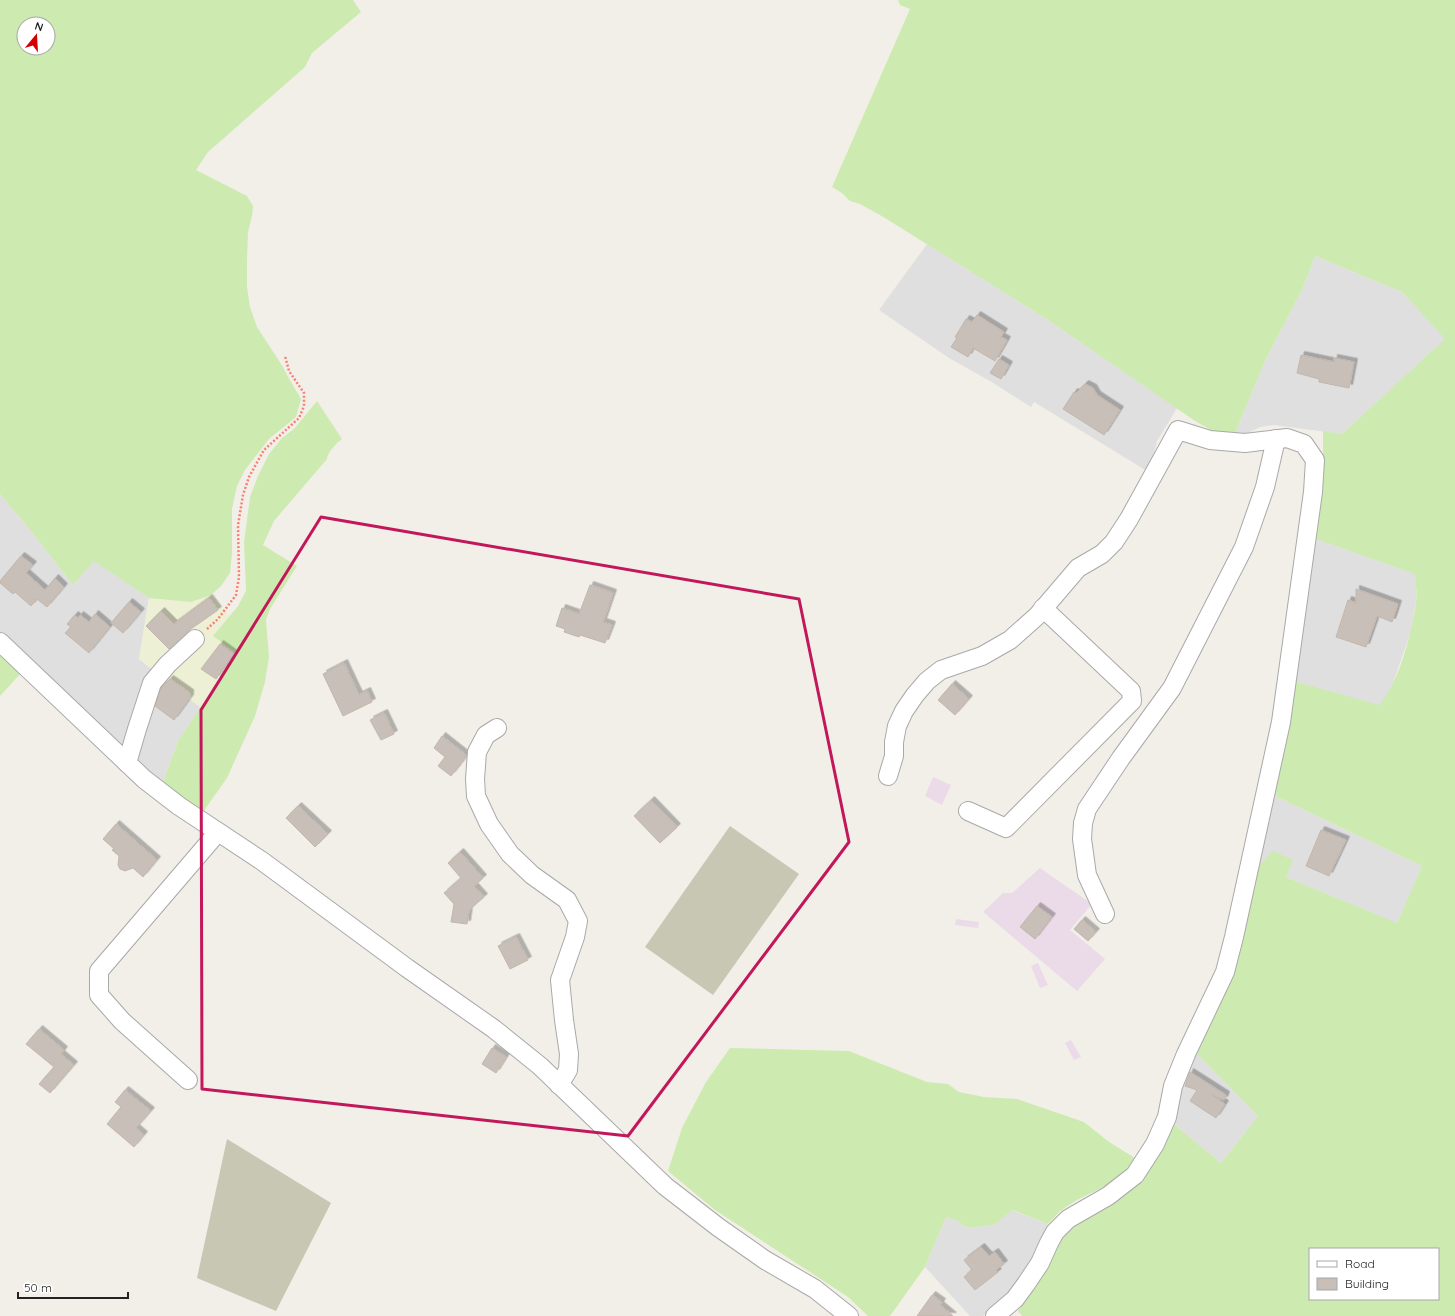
<svg xmlns="http://www.w3.org/2000/svg" width="1455" height="1316" font-family="Quicksand,sans-serif">
	<style>
		.residential { fill: #e0dfdf }
		.industrial { fill: #ebdbe8 }
		.construction { fill: #c7c7b4 }
		.farmland { fill: #eef0d5 }
		.grass { fill: #cdebb0; fill-rule: evenodd }
		.building { fill: #c7bfb8; stroke: #c4b6ab; filter: url(#shadow) }
		.lines { fill: none; stroke-linecap: round; stroke-linejoin: round }
		.minor-casing { stroke: #a9a9a9; stroke-width: 20 }
		.path { stroke: #fa8072; stroke-width: 2.5; stroke-dasharray: 2 2; stroke-linecap: butt }
		.minor { stroke: #fff; stroke-width: 18 }
		.marked { fill: none; stroke: #c2185b; stroke-width: 3; stroke-linejoin: round }
	</style>
	<defs>
		<filter id="shadow"><feDropShadow dx="3.5" dy="-3.5" stdDeviation="0" flood-color="#0004"/></filter>
	</defs>
	<rect width="100%" height="100%" fill="#f2efe9"/>
	<!-- residential -->
	<g class="residential">
		<polygon points="927,244 1048,320 1177,408 1157,441 1151,463 1147,471 1034,402 1031,407 990,381 949,358 879,310"/>
		<polygon points="1315,256 1402,292 1446,339 1342,434 1274,425 1260,427 1248,433 1234,436 1265,361 1303,288"/>
		<polygon points="0,494 31,531 73,585 94,560 149,598 139,659 201,708 178,741 162,785 121,745 0,633"/>
		<polygon points="1313,538 1416,574 1416,600 1411,631 1392,686 1386,697 1379,706 1294,681"/>
		<polygon points="1275,796 1422,866 1397,924 1286,877 1253,872"/>
		<polygon points="1191,1048 1258,1116 1221,1163 1169,1120"/>
		<polygon points="1011,1210 1048,1224 1031,1263 1008,1293 983,1316 970,1316 925,1267 946,1217 958,1221 964,1226 971,1228 996,1224"/>
	</g>
	<!-- industrial -->
	<g class="industrial">
		<polygon points="933,777 951,785 942,805 925,796"/>
		<polygon points="1040,868 1092,904 1070,930 1105,959 1077,991 983,912 1003,893 1012,893"/>
		<polygon points="956,919 979,922 978,928 955,925"/>
		<polygon points="1038,963 1048,985 1040,988 1031,966"/>
		<polygon points="1071,1040 1081,1057 1074,1060 1065,1043"/>
	</g>
	<!-- construction -->
	<g class="construction">
		<polygon points="730,826 799,874 713,995 645,947"/>
		<polygon points="227,1139 331,1203 276,1311 197,1278"/>
	</g>
	<!-- farmland -->
	<polygon class="farmland" points="211,595 230,616 213,635 237,653 201,708 139,659 149,598 191,602"/>
	<!-- grass -->
	<g class="grass">
		<path d="M 0,0 L 353,0 L 361,12 L 312,53 L 305,67 L 208,152 L 196,170 L 247,196 L 253,206 L 252,216 L 248,232 L 247,261 L 247,287 L 250,307 L 257,327 L 283,367 L 287,375 L 301,399 L 296,417 L 269,439 L 245,470 L 237,486 L 232,509 L 232,553 L 230,573 L 221,586 L 211,595 L 191,602 L 149,598 L 94,561 L 73,585 L 31,531 L 0,494 ZM 24,24 L 48,24 L 48,48 L 24,48 Z"/>
		<path d="M 898,0 L 1455,0 L 1455,1316 L 1022,1316 L 1018,1311 L 1061,1233 L 1104,1204 L 1169,1120 L 1221,1163 L 1258,1116 L 1191,1048 L 1253,872 L 1273,851 L 1293,860 L 1286,877 L 1397,923 L 1422,866 L 1275,796 L 1272,787 L 1294,681 L 1379,705 C 1399,683 1412,632 1416,602 C 1417,593 1416,583 1415,574 L 1313,538 L 1323,452 L 1323,431 L 1342,434 L 1445,339 L 1402,292 L 1315,256 L 1303,288 L 1265,361 L 1234,436 L 1218,434 L 1195,421 L 1048,320 L 885,218 L 860,204 L 850,201 L 842,193 L 832,187 L 910,9 L 900,5 ZM 1310,1249 L 1438,1249 L 1438,1299 L 1310,1299 Z"/>
		<path d="M 317,401 L 342,439 C 336,444 328,451 327,459 L 274,521 L 263,545 L 297,566 L 270,609 L 266,620 L 269,657 L 265,682 L 255,716 L 227,778 L 203,812 L 162,785 L 178,741 L 237,653 L 213,636 L 238,606 L 246,591 L 244,542 L 250,497 L 258,476 L 269,454 L 282,438 L 294,429 Z"/>
		<polygon points="0,653 22,672 0,696"/>
		<polygon points="730,1048 849,1051 927,1082 948,1084 959,1092 984,1097 1017,1099 1084,1122 1109,1142 1135,1158 1125,1172 1113,1182 1077,1200 1060,1211 1048,1224 1012,1210 996,1224 971,1228 964,1226 958,1221 946,1217 925,1267 890,1316 868,1316 848,1297 715,1210 668,1171 682,1128 706,1082"/>
	</g>
	<!-- building -->
	<g class="building">
		<polygon points="977,315 1004,332 1001,337 1007,340 995,361 973,348 968,357 951,347 957,338 955,337 966,319 972,322"/>
		<polygon points="1301,355 1334,362 1334,358 1354,362 1349,388 1319,382 1319,379 1297,373"/>
		<polygon points="999,359 1009,365 1001,379 990,373"/>
		<polygon points="1085,384 1093,388 1097,395 1120,410 1104,435 1063,409 1074,392 1076,393"/>
		<polygon points="21,556 33,565 26,573 45,590 55,578 64,587 47,607 37,599 31,606 15,592 13,594 0,583 0,581"/>
		<polygon points="590,585 613,593 603,622 612,625 605,643 580,635 579,637 564,632 565,629 556,626 562,608 579,614"/>
		<polygon points="1356,589 1398,604 1392,622 1377,616 1366,647 1336,637 1348,600 1356,603"/>
		<polygon points="209,598 218,610 188,631 169,649 146,626 161,611 174,624"/>
		<polygon points="129,602 141,612 123,633 111,623"/>
		<polygon points="95,614 110,627 89,653 65,633 71,627 67,624 75,615 78,618 80,615 89,622"/>
		<polygon points="220,644 234,654 216,679 201,669"/>
		<polygon points="344,663 359,695 367,691 372,702 343,716 323,674"/>
		<polygon points="170,679 190,693 190,698 174,720 155,706 161,688"/>
		<polygon points="952,684 969,699 955,715 938,700"/>
		<polygon points="384,713 394,734 381,740 370,720"/>
		<polygon points="442,736 466,755 466,757 451,776 438,766 445,757 434,748"/>
		<polygon points="651,800 677,827 660,843 634,816"/>
		<polygon points="298,806 328,834 315,847 286,818"/>
		<polygon points="116,824 157,860 143,877 133,868 125,871 120,869 118,865 119,856 112,850 114,849 103,839"/>
		<polygon points="1321,830 1346,840 1329,876 1306,866"/>
		<polygon points="460,852 483,878 474,886 484,897 469,910 467,924 451,922 454,904 444,893 461,878 448,863"/>
		<polygon points="1037,906 1052,917 1035,939 1020,927"/>
		<polygon points="1082,920 1096,932 1088,941 1074,929"/>
		<polygon points="516,937 528,960 510,969 498,946"/>
		<polygon points="39,1029 64,1050 61,1054 74,1065 50,1093 39,1084 54,1067 26,1044"/>
		<polygon points="492,1048 506,1057 496,1073 482,1064"/>
		<polygon points="1190,1072 1226,1095 1224,1100 1212,1095 1225,1104 1216,1118 1190,1101 1197,1090 1185,1086"/>
		<polygon points="125,1090 151,1111 136,1128 144,1135 134,1147 107,1124 121,1107 115,1102"/>
		<polygon points="981,1247 989,1256 995,1252 1004,1264 996,1270 998,1272 975,1290 964,1277 972,1270 964,1260"/>
		<polygon points="932,1295 942,1302 940,1305 953,1316 917,1316"/>
	</g>
	<g class="lines">
		<!-- minor casing -->
		<g class="minor-casing">
			<g id="minor">
				<polyline points="0,642 144,779 179,806 262,861 407,968 494,1029 540,1066 665,1186 718,1227 765,1260 815,1289 849,1316"/>
				<polyline points="497,728 486,735 477,752 475,779 476,796 489,824 510,854 532,875 567,900 578,921 575,937 560,980 564,1020 569,1054 568,1070 559,1085"/>
				<polyline points="127,763 137,729 152,683 168,664 195,639"/>
				<polyline points="888,776 894,756 894,742 897,726 904,711 915,695 927,681 941,670 982,656 1010,640 1037,616 1078,568 1102,554 1114,542 1129,519 1178,430 1210,440 1245,443 1287,438 1304,444 1315,460 1313,492 1281,722 1234,937 1225,972 1186,1054 1173,1086 1167,1117 1155,1144 1135,1175 1108,1196 1068,1219 1055,1232 1049,1243 1040,1263 1026,1284 1015,1299 995,1316"/>
				<polyline points="968,811 1006,828 1132,701 1131,691 1043,608"/>
				<polyline points="1105,914 1087,875 1082,839 1083,823 1087,809 1121,758 1172,688 1244,547 1265,487 1276,439"/>
				<polyline points="188,1080 122,1021 99,995 99,971 218,832"/>
			</g>
		</g>
		<!-- path -->
		<polyline class="path" points="207,629 218,619 236,595 239,577 238,525 243,495 249,477 264,450 299,418 304,406 304,393 289,371 285,356"/>
		<!-- minor -->
		<use href="#minor" class="minor"/>
	</g>
	<!-- marked area -->
	<path class="marked" d="M 321,517 L 799,599 L 849,842 L 628,1136 L 202,1089 L 201,710 Z"/>
	<!-- legend -->
	<rect x="1309" y="1248" width="130" height="52" fill="#ffffff" stroke="#a7a7a7"/>
	<rect x="1317" y="1261" width="20" height="6" fill="#ffffff" stroke="#a7a7a7"/>
	<text x="1345" y="1268" font-size="12" fill="#222222">Road</text>
	<rect x="1317" y="1278" width="20" height="12" fill="#c7bfb8" stroke="#a7a7a7"/>
	<text x="1345" y="1288" font-size="12" fill="#222222">Building</text>
	<!-- north arrow -->
	<g transform="translate(36 36) rotate(18)"><circle r="19" fill="#ffffff" stroke="#a7a7a7"/>
	<path d="M0-3L7 15L0 10L-7 15Z" fill="#d40000"/>
	<text y="-6" font-size="11" font-weight="bold" text-anchor="middle" fill="#222222">N</text>
	</g>
	<!-- scale -->
	<path d="M18 1292v6h110v-6" fill="none" stroke="#222222" stroke-width="2"/>
	<text x="24" y="1292" font-size="12" fill="#222222" stroke="#ffffff" stroke-width="3" paint-order="stroke">50 m</text>
</svg>
